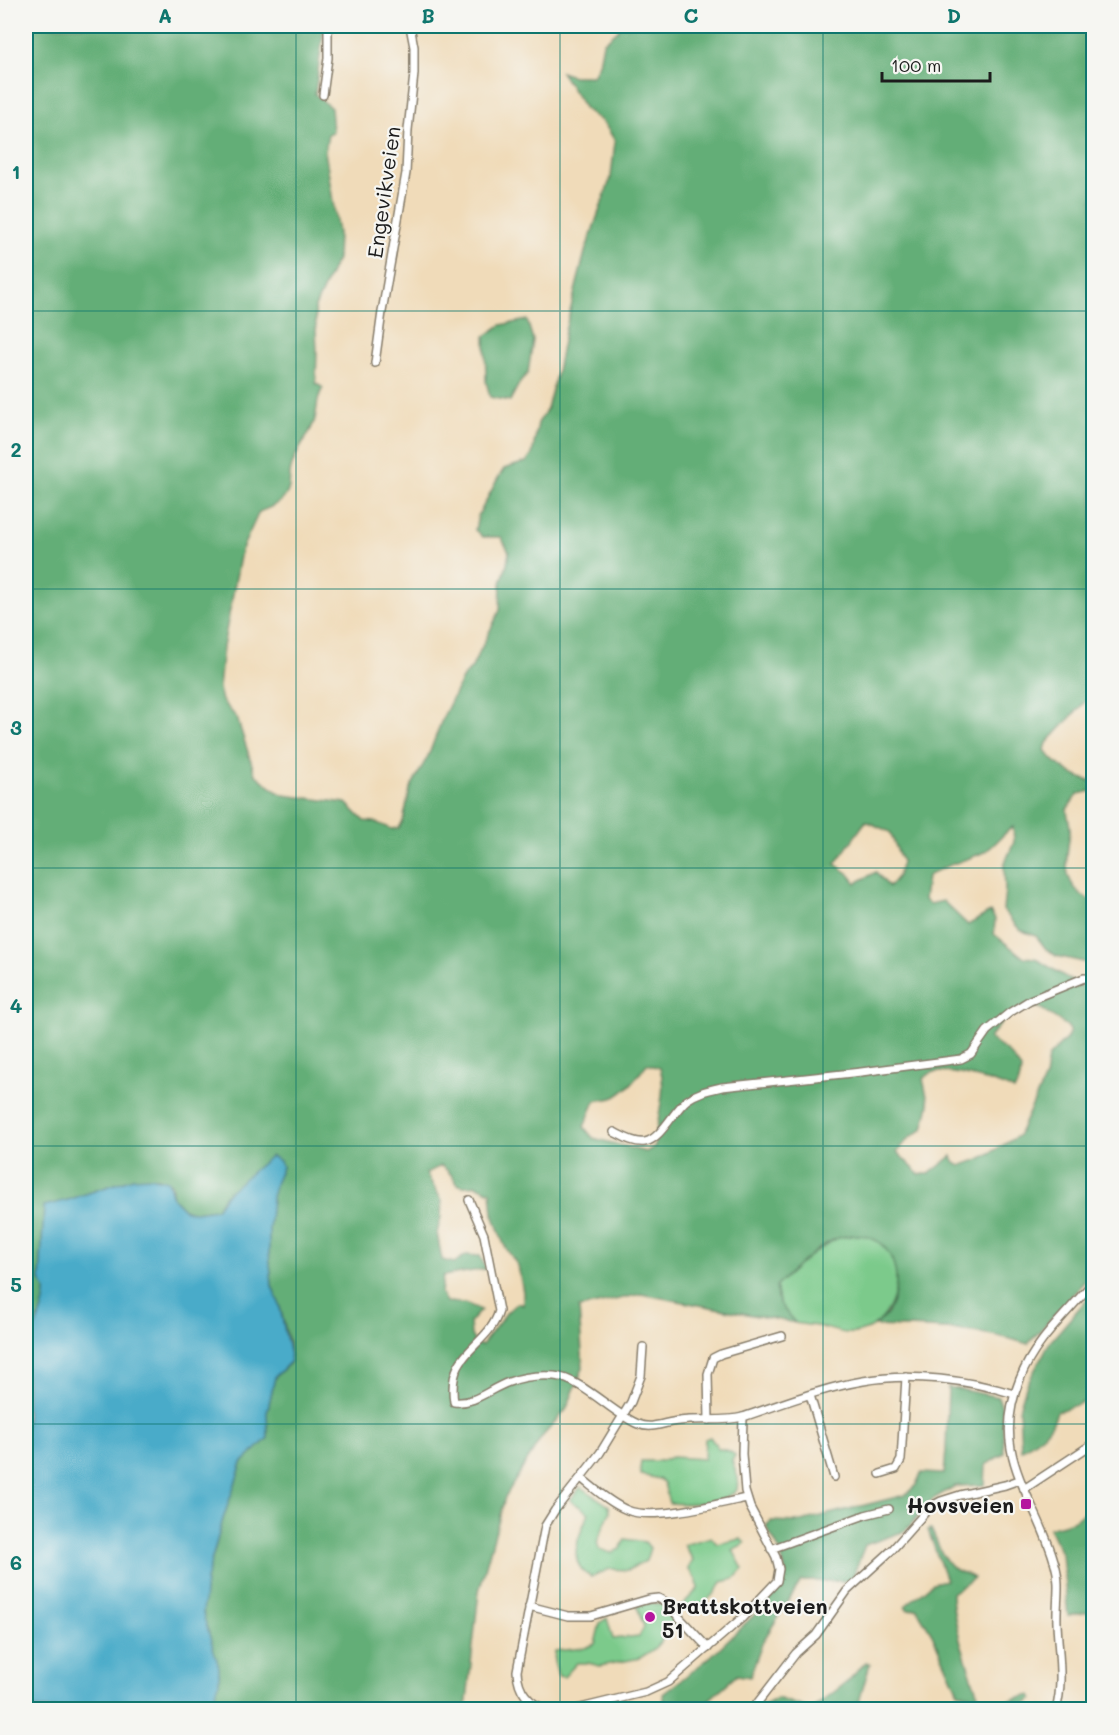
<svg xmlns="http://www.w3.org/2000/svg" width="1119" height="1735" font-family="Mali,sans-serif">
	<style>
		.green { fill: #7bca8b; stroke: #4c7354; stroke-width: 1.5 }
		.forest { fill: #64ae77; stroke: #40654a; stroke-width: 1.5; fill-rule: evenodd }
		.water { fill: #4aabc9; stroke: #336472; stroke-width: 1.5 }
		.lines { fill: none; stroke-linecap: round; stroke-linejoin: round }
		.minor-casing { stroke: #867c6a; stroke-width: 10 }
		.minor { stroke: #fff; stroke-width: 7 }
		.grid { fill: none; stroke: #0f766e; stroke-width: 1.5; stroke-opacity: 0.55 }
		.poi-dot { fill: #b5179e; stroke: #f6f6f2; stroke-width: 2 }
		.labels { text-anchor: middle; dominant-baseline: central; stroke-width: 4.5; stroke-linejoin: round; paint-order: stroke }
		.street-label { font-size: 21px; fill: #1c1c1c; stroke: #f6f6f2 }
		.poi-label { font-size: 21px; font-weight: bold; fill: #1c1c1c; stroke: #f6f6f2; text-anchor: end }
		.neatline { fill: none; stroke: #0f766e; stroke-width: 2 }
		.grid-label { font-size: 20px; text-anchor: middle; font-weight: bold; fill: #0f766e }
	</style>
	<rect width="100%" height="100%" fill="#f6f6f2"/>
	<filter id="ink" filterUnits="userSpaceOnUse"><feTurbulence type="fractalNoise" baseFrequency=".0167" numOctaves="2"/><feDisplacementMap in="SourceGraphic" scale="12" xChannelSelector="R" yChannelSelector="G"/><feConvolveMatrix kernelMatrix="1 2 1 2 8 2 1 2 1" color-interpolation-filters="sRGB"/></filter>
	<filter id="wash" filterUnits="userSpaceOnUse"><feTurbulence type="fractalNoise" baseFrequency=".008" numOctaves="4" result="noise"/><feDisplacementMap in="SourceGraphic" scale="24" xChannelSelector="R" yChannelSelector="G"/><feGaussianBlur stdDeviation="1.35" result="paint"/><feColorMatrix in="noise" values="0 0 0 0 0 0 0 0 0 0 0 0 0 0 0 0 0 1.4 0 .05"/><feComposite in="paint" operator="in"/></filter>
	<g filter="url(#wash)">
		<rect width="100%" height="100%" fill="#f0dbb9"/>
		<!-- green -->
		<g class="green">
			<path d="M 863,1234 C 869,1237 879,1240 884,1245 C 907,1266 896,1317 868,1329 C 850,1337 839,1332 822,1327 C 813,1325 804,1325 795,1323 L 779,1303 L 776,1286 L 807,1258 L 837,1238 Z"/>
			<path d="M 710,1437 L 718,1448 L 729,1451 L 735,1455 L 732,1461 L 738,1478 L 737,1490 C 722,1504 689,1505 669,1503 L 664,1483 L 659,1479 L 641,1475 L 640,1469 L 641,1461 L 661,1461 L 672,1457 L 704,1459 L 705,1439 Z"/>
			<path d="M 581,1487 L 609,1506 L 610,1512 L 597,1542 L 599,1549 L 611,1553 L 620,1549 L 625,1539 L 645,1542 L 650,1548 L 646,1561 L 628,1570 L 610,1569 L 591,1577 C 565,1562 579,1535 589,1513 L 570,1500 Z"/>
			<polygon points="711,1537 717,1544 741,1539 745,1543 733,1550 743,1569 734,1579 722,1582 715,1593 692,1614 682,1605 698,1589 697,1580 688,1569 693,1560 684,1545"/>
			<polygon points="648,1603 663,1604 676,1624 654,1649 640,1658 600,1666 588,1663 577,1663 564,1677 558,1676 554,1662 555,1651 585,1648 595,1644 600,1623 607,1618 613,1639 639,1636 644,1627 637,1606"/>
		</g>
		<!-- forest -->
		<g class="forest">
			<path d="M 26,26 L 324,26 L 315,94 L 331,108 L 333,132 L 328,134 L 325,151 L 338,233 L 337,259 L 315,307 L 317,351 L 316,383 L 323,388 C 316,398 318,407 315,419 C 310,437 295,450 291,469 C 288,480 292,490 283,499 C 278,505 266,509 259,512 L 241,551 L 223,647 L 219,688 L 222,701 L 237,718 L 255,774 L 276,791 L 284,795 L 346,803 L 364,821 L 375,822 L 392,829 L 399,828 L 403,821 L 410,789 L 429,754 L 443,717 L 462,679 L 472,667 L 500,610 L 501,583 L 507,564 L 509,552 L 501,537 L 483,537 L 475,530 L 478,516 L 497,480 L 504,469 L 526,462 L 532,455 L 538,423 L 547,409 L 557,371 L 565,331 L 585,252 L 611,177 L 615,141 L 604,123 L 585,109 L 561,72 L 573,76 L 593,76 L 599,64 L 603,43 L 618,30 L 620,26 L 1093,26 L 1093,693 L 1047,743 L 1045,750 C 1055,765 1076,779 1093,781 L 1093,791 L 1078,794 L 1067,809 C 1067,817 1071,824 1070,832 C 1066,862 1060,885 1093,902 L 1093,964 L 1056,956 L 1046,949 L 1036,936 L 1020,930 L 1003,910 L 1005,890 L 1004,865 L 1014,842 L 1013,827 C 1002,834 995,846 984,852 C 968,860 938,867 927,877 L 924,900 L 930,904 L 943,901 L 968,925 L 990,912 L 995,919 L 994,934 L 1023,957 L 1035,958 L 1080,986 L 1093,986 L 1093,1272 L 1028,1344 C 978,1328 927,1328 874,1326 C 878,1322 885,1318 888,1313 C 909,1274 888,1222 838,1238 C 818,1245 792,1272 776,1286 L 779,1303 L 795,1323 L 641,1294 L 579,1308 L 583,1368 L 566,1410 L 541,1438 L 505,1497 L 479,1591 L 466,1709 L 210,1709 L 215,1697 L 203,1609 L 206,1580 L 223,1519 L 242,1463 L 268,1438 L 267,1413 L 275,1377 L 290,1363 L 289,1343 L 279,1303 L 272,1286 L 269,1252 L 269,1229 L 273,1189 L 282,1167 L 280,1161 L 227,1193 L 216,1209 L 195,1212 L 185,1210 L 173,1198 L 171,1183 L 159,1178 L 133,1178 L 68,1200 L 44,1206 L 40,1281 C 42,1283 44,1286 45,1289 C 47,1302 34,1334 26,1343 ZM 866,821 L 890,832 L 902,862 L 898,876 L 889,887 L 876,872 L 856,883 L 848,873 L 835,864 ZM 1025,1005 L 1040,1008 L 1067,1026 L 1070,1030 L 1067,1038 L 1048,1057 L 1045,1078 L 1018,1136 L 982,1158 L 960,1166 L 955,1163 L 952,1156 L 929,1174 L 919,1174 L 897,1152 L 909,1138 L 923,1129 L 929,1105 L 923,1079 C 925,1077 928,1075 931,1073 C 946,1068 1000,1082 1014,1091 L 1020,1079 L 1021,1069 L 1010,1054 L 989,1038 L 1005,1019 ZM 647,1064 L 660,1068 C 668,1092 655,1121 655,1146 L 646,1152 L 593,1138 L 584,1127 L 595,1101 C 601,1099 609,1100 615,1097 C 628,1090 638,1076 647,1064 ZM 441,1166 C 459,1175 449,1191 476,1185 L 491,1192 L 493,1214 L 504,1245 L 518,1266 L 523,1292 L 523,1305 L 517,1303 L 507,1312 L 482,1345 L 476,1344 L 471,1335 L 470,1322 L 481,1310 L 465,1303 L 446,1302 L 441,1293 L 443,1276 L 486,1269 L 480,1256 L 466,1255 L 454,1263 L 442,1260 L 437,1233 L 441,1217 L 442,1201 L 426,1173 Z"/>
			<polygon points="527,320 533,340 528,373 519,384 510,401 490,397 486,381 485,336 501,325"/>
			<path d="M 1093,1292 L 1093,1396 C 1082,1405 1070,1406 1057,1412 C 1051,1432 1039,1439 1021,1450 L 1019,1409 L 1026,1386 L 1050,1342 Z"/>
			<polygon points="948,1387 998,1397 1002,1407 1004,1453 986,1465 985,1485 955,1486 933,1499 905,1531 865,1545 851,1581 801,1581 763,1641 750,1677 737,1675 703,1705 693,1709 666,1709 663,1694 709,1658 775,1595 786,1574 780,1551 766,1526 771,1521 797,1522 905,1495 916,1485 921,1473 944,1474 946,1450"/>
			<polygon points="1093,1505 1093,1611 1068,1616 1062,1555 1049,1528 1073,1521"/>
			<path d="M 931,1529 C 938,1543 942,1561 956,1570 C 962,1573 968,1574 974,1578 L 952,1593 C 952,1620 969,1671 979,1697 L 958,1692 L 932,1634 L 917,1609 L 908,1610 L 905,1606 L 933,1583 L 946,1580 L 928,1530 Z"/>
			<polygon points="866,1662 870,1664 869,1667 857,1709 812,1709 847,1682"/>
			<polygon points="1031,1695 1033,1699 1019,1709 973,1709"/>
			<polygon points="777,1698 810,1709 764,1710 761,1707"/>
		</g>
		<!-- water -->
		<path class="water" d="M 271,1156 L 280,1161 L 282,1167 L 273,1189 L 269,1229 L 269,1252 L 272,1286 L 279,1303 L 291,1361 L 275,1377 L 267,1413 L 268,1438 L 242,1463 L 223,1519 L 206,1580 L 203,1614 L 219,1667 L 219,1683 L 210,1709 L 26,1709 L 26,1343 C 34,1334 47,1302 45,1289 C 44,1286 42,1283 40,1281 L 44,1206 L 68,1200 L 133,1178 L 149,1177 L 168,1181 L 173,1198 L 185,1210 L 195,1212 L 216,1209 L 227,1193 Z"/>
	</g>
	<g filter="url(#ink)">
		<g class="lines">
			<!-- minor casing -->
			<g class="minor-casing">
				<g id="minor">
					<polyline points="323,95 328,58 328,26"/>
					<polyline points="375,363 382,312 406,173 408,130 414,74 414,47 410,26"/>
					<path d="M 614,1132 C 622,1136 635,1144 645,1142 C 661,1139 674,1110 687,1100 C 698,1092 709,1090 722,1087 L 861,1072 L 961,1059 L 971,1054 L 987,1031 L 1009,1013 L 1030,1000 L 1084,978 L 1094,979"/>
					<path d="M 469,1200 L 484,1235 L 499,1311 C 488,1348 446,1350 454,1402 C 476,1404 489,1389 509,1382 C 524,1376 538,1375 554,1376 C 581,1378 613,1414 638,1424 C 653,1430 664,1422 679,1421 C 700,1418 722,1422 743,1417 C 782,1404 822,1388 863,1381 C 910,1372 969,1380 1014,1394"/>
					<polyline points="810,1395 834,1477"/>
					<polyline points="709,1420 708,1374 713,1358 721,1354 782,1336"/>
					<polyline points="880,1474 896,1469 901,1460 906,1377"/>
					<path d="M 581,1478 C 595,1489 610,1503 627,1510 C 652,1521 718,1504 746,1498"/>
					<polyline points="1024,1489 1094,1443"/>
					<polyline points="771,1549 865,1515 889,1509"/>
					<polyline points="529,1606 568,1616 591,1616 649,1599 658,1598 664,1601 708,1648"/>
					<path d="M 548,1710 C 529,1704 518,1691 517,1671 L 545,1526 L 555,1510 L 600,1453 L 631,1402 L 641,1376 L 643,1347"/>
					<polyline points="572,1710 646,1692 668,1682 742,1618 777,1581 779,1569 776,1557 750,1507 745,1491 742,1454 743,1417"/>
					<polyline points="752,1710 796,1653 816,1635 847,1591 892,1550 930,1507 941,1501 960,1495 1005,1485 1019,1480"/>
					<path d="M 1056,1710 C 1064,1682 1058,1652 1057,1623 C 1056,1604 1061,1583 1055,1564 C 1036,1495 988,1457 1020,1379 C 1035,1340 1068,1313 1094,1281"/>
				</g>
			</g>
			<!-- minor -->
			<use href="#minor" class="minor"/>
		</g>
	</g>
	<!-- grid -->
	<path class="grid" d="M 296,26 L 296,1710M 560,26 L 560,1710M 823,26 L 823,1710M 26,311 L 1094,311M 26,589 L 1094,589M 26,868 L 1094,868M 26,1146 L 1094,1146M 26,1424 L 1094,1424"/>
	<!-- markers -->
	<g class="poi-dot">
		<rect x="1020" y="1498" width="12" height="12" rx="3"/>
		<circle cx="650" cy="1617" r="6"/>
	</g>
	<g class="labels">
		<!-- street labels -->
		<g class="street-label">
			<text transform="translate(383 192) rotate(-82)">Engevikveien</text>
		</g>
		<!-- poi labels -->
		<g class="poi-label">
			<text x="1014" y="1504">Hovsveien</text>
			<text x="662" y="1605" text-anchor="start">Brattskottveien<tspan x="662" dy="24">51</tspan></text>
		</g>
	</g>
	<!-- margin -->
	<rect width="1119" height="1735" fill="none" stroke="#f6f6f2" stroke-width="66"/>
	<!-- scale -->
	<path d="M882 72v9h108v-9" fill="none" stroke="#1c1c1c" stroke-width="3"/>
	<text x="891" y="72" font-size="18" fill="#1c1c1c" stroke="#f6f6f2" stroke-width="4.5" paint-order="stroke">100 m</text>
	<rect x="33" y="33" width="1053" height="1669" class="neatline"/>
	<g class="grid-label">
		<text x="165" y="23">A</text>
		<text x="428" y="23">B</text>
		<text x="691" y="23">C</text>
		<text x="954" y="23">D</text>
		<text x="16" y="179">1</text>
		<text x="16" y="457">2</text>
		<text x="16" y="735">3</text>
		<text x="16" y="1013">4</text>
		<text x="16" y="1292">5</text>
		<text x="16" y="1570">6</text>
	</g>
</svg>
